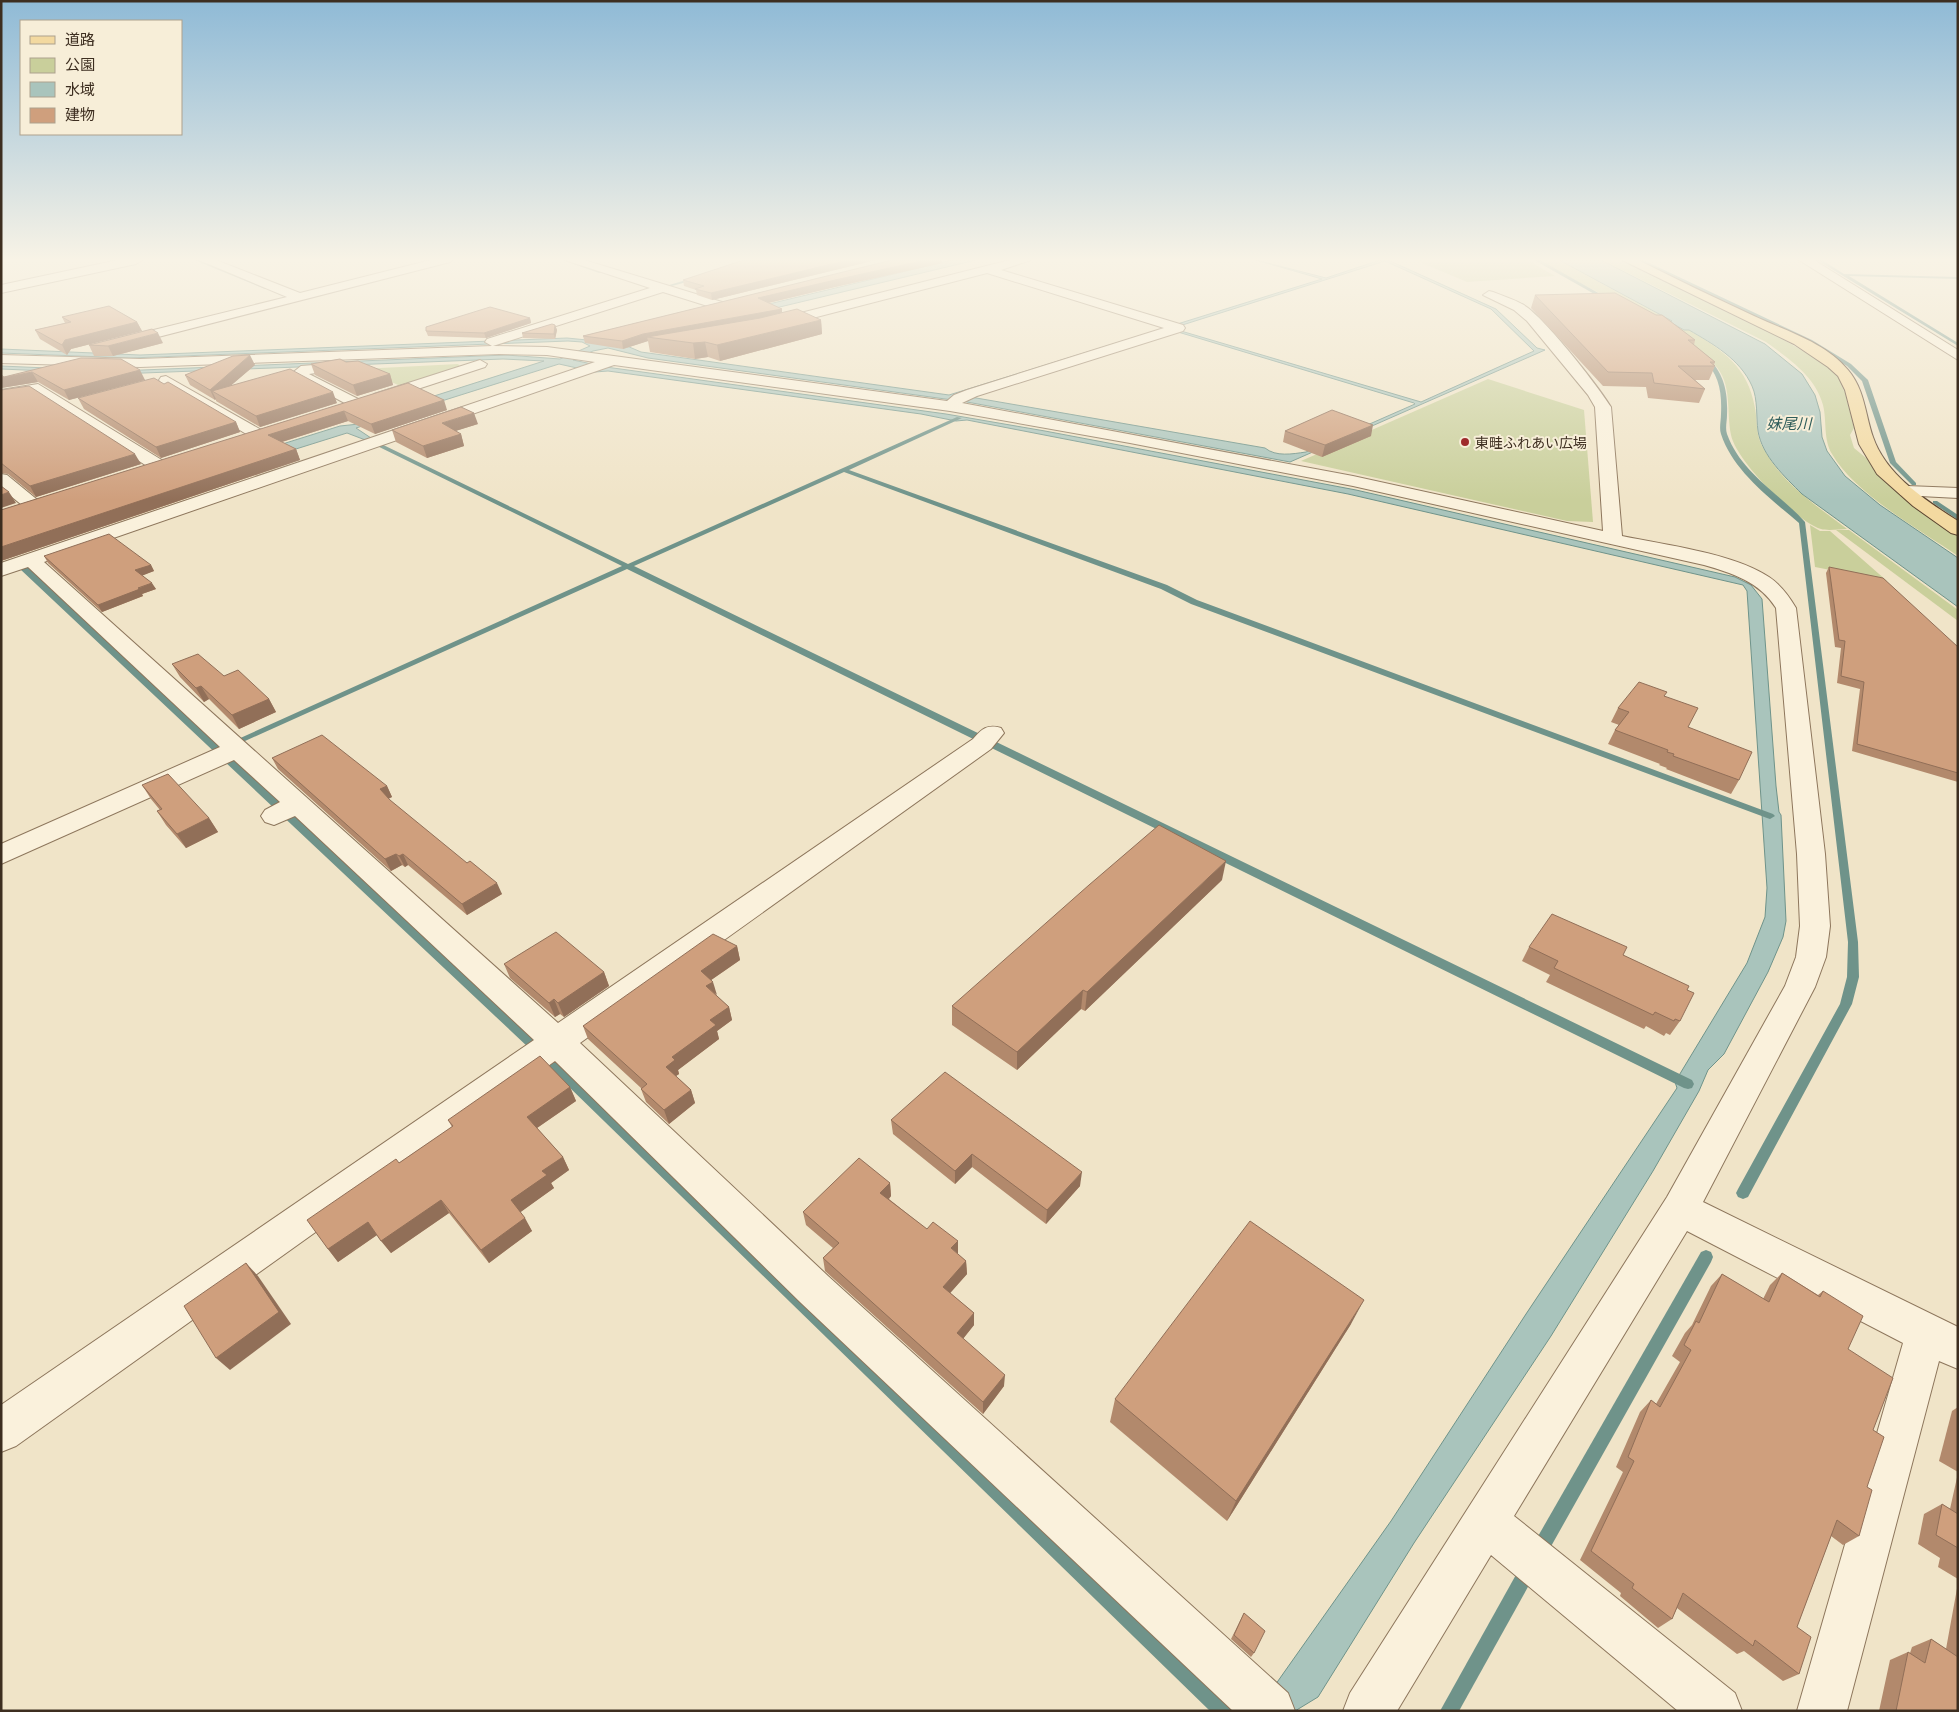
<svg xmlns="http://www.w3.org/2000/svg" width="1959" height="1712" font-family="Literata,'Noto Sans JP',serif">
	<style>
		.green { fill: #c9cf9b }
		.water { fill: #a9c4bc; stroke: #6f938a; fill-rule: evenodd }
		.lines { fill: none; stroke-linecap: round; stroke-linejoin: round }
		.stream { fill: #6f938a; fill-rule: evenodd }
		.minor-casing { stroke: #8d765c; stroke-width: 2 }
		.major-casing { stroke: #5b4430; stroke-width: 2 }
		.minor { fill: #faf1dc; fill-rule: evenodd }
		.major { fill: #f3d9a0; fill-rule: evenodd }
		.wall { fill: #b2896c }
		.shaded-wall { fill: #916f58 }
		.building { fill: #cf9f7d; stroke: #916f58 }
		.poi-dot { fill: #9e2a2b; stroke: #f7eed8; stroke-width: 2 }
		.labels { text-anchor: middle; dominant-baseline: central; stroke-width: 4; stroke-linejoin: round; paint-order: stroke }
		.far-poi-label { font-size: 14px; fill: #3d2e20; stroke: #f7eed8; text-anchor: start }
		.far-water-label { font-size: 15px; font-style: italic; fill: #2f5d5a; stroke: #f7eed8 }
	</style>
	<rect width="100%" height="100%" fill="#f0e4c8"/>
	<!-- green -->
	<g class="green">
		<polygon points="1415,260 1527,260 1555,276 1467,282"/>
		<path d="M 1538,260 L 1558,260 L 1671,321 L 1668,321 L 1683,330 L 1689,330 C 1722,350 1748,366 1755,408 C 1758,425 1755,435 1765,451 C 1784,485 1817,506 1847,529 C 1840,529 1828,531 1821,529 C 1797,522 1736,461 1731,435 C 1726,410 1733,384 1714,364 C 1692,339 1660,326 1632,310 C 1601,294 1569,277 1538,260 Z"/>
		<path d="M 1602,260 L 1623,260 L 1770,332 L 1824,363 L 1838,377 L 1845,393 L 1854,428 L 1850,435 L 1854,448 L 1958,534 L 1958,556 C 1920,530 1854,493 1832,454 C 1823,439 1827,421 1823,405 C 1815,376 1789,359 1766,342 Z"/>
		<polygon points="458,364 462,368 403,387 361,369"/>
		<polygon points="1488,379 1584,410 1593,522 1567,521 1301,461"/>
		<polygon points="1810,525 1820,531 1830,531 1887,581 1815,567"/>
		<polygon points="1836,530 1849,530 1958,610 1958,621"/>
	</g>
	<!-- water -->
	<g class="water">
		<path d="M 952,260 L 976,260 L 667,334 L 627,346 L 641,352 L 949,395 L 1322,279 L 1256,260 L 1326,278 L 1380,260 L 1388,260 L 1496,309 L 1537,348 L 1545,350 L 1290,462 L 967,402 L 648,358 L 608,348 L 593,351 L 573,360 L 606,367 L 946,414 L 1045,431 L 1356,490 L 1735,577 L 1751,585 L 1762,599 L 1776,786 L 1779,812 L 1781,815 L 1786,921 L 1783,937 L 1768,972 L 1724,1054 L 1708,1070 L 1699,1091 L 1653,1171 L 1551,1336 L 1414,1543 L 1318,1697 L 1295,1711 L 1273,1688 L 1391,1521 L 1526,1314 L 1677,1088 L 1675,1082 L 1747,963 L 1765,917 L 1767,888 L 1747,591 L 1743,585 L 1348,494 L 967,420 L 956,421 L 921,414 L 608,371 L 595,372 L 559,364 L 356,428 L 374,440 L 368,441 L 347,433 L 264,459 L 1,532 L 340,426 L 359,424 L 365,418 L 544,361 L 503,359 L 118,374 L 1,369 L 1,366 L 118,371 L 506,355 L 560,359 L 590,346 L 582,342 L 568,341 L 130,358 L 1,353 L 1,349 L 140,355 L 567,338 L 587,340 L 773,303 ZM 1385,261 L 1491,309 L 1534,351 L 1421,402 L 1181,331 L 1176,327 ZM 1178,332 L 1414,403 L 1415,404 L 1306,452 C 1292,454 1276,457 1265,448 L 959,395 Z"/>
		<path d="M 1559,260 L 1601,260 L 1765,344 L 1802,374 L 1815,395 L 1820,412 L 1822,437 L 1827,451 L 1845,476 L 1880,505 L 1958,558 L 1958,607 L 1802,494 C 1785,477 1762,456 1758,431 C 1756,417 1758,399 1752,386 C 1740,359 1713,344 1689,330 L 1684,330 L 1670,322 L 1672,321 Z"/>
	</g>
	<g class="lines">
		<!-- stream -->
		<g class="stream">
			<polygon points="194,260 200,260 269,288 265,289"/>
			<polygon points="562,260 569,260 603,272 599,273"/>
			<polygon points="1534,260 1540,260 1609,299 1605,300"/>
			<polygon points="1637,260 1643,260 1812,340 1851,364 1868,380 1896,462 1916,483 1916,485 1912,485 1890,463 1862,381 1847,366 1808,342"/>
			<polygon points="1817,260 1822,260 1844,274 1958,277 1958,279 1849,276 1958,343 1958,346"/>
			<polygon points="696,277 698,279 668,287 666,286"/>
			<path d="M 1703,356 L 1707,356 C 1724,374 1728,391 1727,415 C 1727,421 1725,428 1727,434 C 1741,473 1779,493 1805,522 L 1858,942 L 1859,977 L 1852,1004 L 1748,1197 L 1743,1199 L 1738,1197 L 1736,1193 L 1738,1189 L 1840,1004 L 1847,977 L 1848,942 L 1799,523 C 1770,498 1733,471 1721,434 C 1719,428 1721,421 1721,414 C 1722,391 1719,375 1703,358 Z"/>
			<polygon points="957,417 962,418 849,470 1167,585 1197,600 1773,814 1775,816 1770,819 1767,818 1191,604 1161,589 844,472 634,566 1692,1080 1694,1084 1692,1088 1688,1089 1684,1088 627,569 234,746 231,747 227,744 622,566 367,441 367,439 371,439 628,564"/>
			<polygon points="1933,501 1937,501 1958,515 1958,520 1933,503"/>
			<polygon points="20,565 26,565 537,1042 1229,1705 1232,1711 1210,1711 529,1048 20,569"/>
			<polygon points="1706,1250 1711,1252 1713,1257 1711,1262 1545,1557 1539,1559 1533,1557 1531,1551 1533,1545 1701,1252"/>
			<polygon points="1528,1562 1534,1564 1536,1570 1534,1576 1459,1711 1440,1711 1522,1564"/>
		</g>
		<!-- minor casing -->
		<g class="minor-casing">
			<g id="minor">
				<polygon points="118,260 142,260 136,264 1,293 1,285"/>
				<polygon points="199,260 216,260 300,293 431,260 452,260 450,262 127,345 117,345 115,342 117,339 287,297"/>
				<path d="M 565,260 L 584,260 L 722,302 L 723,305 L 717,309 L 663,292 L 493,346 L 547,347 L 947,401 L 954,395 L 967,390 L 1164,328 L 987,273 L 774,328 L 767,324 L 769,321 L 1010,260 L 1031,260 L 1001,270 L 1183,325 L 1185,328 L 1183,331 L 977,396 L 962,403 L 1353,476 L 1603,531 L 1595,407 L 1588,395 L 1527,321 L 1514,310 L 1483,295 L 1489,291 L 1493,292 C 1503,296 1513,299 1522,304 C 1542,314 1598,386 1611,407 L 1622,536 C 1665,545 1733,553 1769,577 C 1781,585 1789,596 1796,608 L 1825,854 L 1830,926 L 1826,957 L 1815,987 L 1703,1202 L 1958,1327 L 1958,1369 L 1939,1361 L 1847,1711 L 1797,1711 L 1903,1343 L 1687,1231 L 1514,1516 L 1735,1693 L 1742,1711 L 1678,1711 L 1491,1555 L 1397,1711 L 1343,1711 L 1350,1693 L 1667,1197 L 1785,986 L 1796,957 L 1800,926 L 1797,854 L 1776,608 C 1760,582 1732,573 1704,565 L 1353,486 L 1130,443 L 950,411 L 614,365 L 44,562 L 558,1023 L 973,739 C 982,729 987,724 1001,728 L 1004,733 L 991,749 L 580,1043 L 828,1276 L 1288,1693 L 1295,1711 L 1233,1711 L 800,1302 L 555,1061 L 16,1446 L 1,1452 L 1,1405 L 534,1040 L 295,816 L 274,825 L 265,822 L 261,816 L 265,810 L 280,802 L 234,760 L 1,864 L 1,844 L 220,747 L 28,567 L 1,576 L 1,563 L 595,362 L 547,355 L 499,354 L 140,367 L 1,363 L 1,355 L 140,359 L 492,346 L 485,342 L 487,339 L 650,288 Z"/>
				<polygon points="1799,260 1814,260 1958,350 1958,360"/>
				<polygon points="480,360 487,364 485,367 384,400 374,400 371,397 374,394"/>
				<polygon points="326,364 331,365 333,368 331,371 309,374 362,401 365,404 362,407 352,407 291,374 301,366"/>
				<polygon points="166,376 265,432 267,435 265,438 253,438 161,383 159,380 161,377"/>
				<polygon points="38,384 165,462 168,466 165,470 153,470 35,394 1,400 1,390"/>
				<polygon points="1,474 7,475 40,502 43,506 40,510 28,510 1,488"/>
				<polygon points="1907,486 1958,488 1958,498 1901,495 1898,491 1901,487"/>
			</g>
		</g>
		<!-- major casing -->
		<g class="major-casing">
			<path id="major" d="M 1622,260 L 1638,260 C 1676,279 1715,298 1754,316 C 1786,331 1825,342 1848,370 C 1865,390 1865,414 1873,437 C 1886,475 1925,500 1958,521 L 1958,535 L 1951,533 L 1913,506 L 1877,474 L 1859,444 L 1845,390 L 1838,376 L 1828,367 L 1794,344 Z"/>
		</g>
		<!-- minor -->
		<use href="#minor" class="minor"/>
		<!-- major -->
		<use href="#major" class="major"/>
	</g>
	<!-- wall -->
	<g class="wall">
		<polygon points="744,260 876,260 712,300 697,295 696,290 684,286 683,280"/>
		<polygon points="892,260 942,260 942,263 835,287 769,303 782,309 782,313 821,320 822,334 720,361 708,357 695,359 650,352 648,341 623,349 585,343 583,336"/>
		<polygon points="1535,295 1695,340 1694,345 1715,362 1714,365 1715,366 1709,380 1695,380 1705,389 1699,403 1648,398 1646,387 1603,386 1531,308"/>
		<polygon points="62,317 137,322 142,331 71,349 67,355 40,339 35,330 65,323"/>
		<polygon points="530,318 531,323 486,338 428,336 426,331"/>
		<polygon points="555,325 557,330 555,339 523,338 522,333"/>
		<polygon points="163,343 113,356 94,356 89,345"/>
		<polygon points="121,359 145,380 69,400 38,382 1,388 1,375 4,377"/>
		<polygon points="346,362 390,374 393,385 357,396 315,375 311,364"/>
		<polygon points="255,365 231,385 337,403 260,427 216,401 216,399 215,400 190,385 185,375"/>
		<polygon points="408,383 447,410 375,434 348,421 282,442 296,449 300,460 1,561 1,510"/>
		<polygon points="1,390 141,464 36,497 8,474 1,473"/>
		<polygon points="78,398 236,422 240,432 161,458 84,409"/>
		<polygon points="478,424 455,431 461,434 464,446 427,458 396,442 392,430"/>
		<polygon points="1285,431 1371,436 1322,457 1283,442"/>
		<polygon points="44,556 151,565 154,571 142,575 156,589 142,594 143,596 102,612 48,563"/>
		<polygon points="1829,567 1958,647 1958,782 1852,751 1860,689 1837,683 1841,648 1835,647 1826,573"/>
		<polygon points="172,664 224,676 269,699 276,712 239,729 209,699 204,702 180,677"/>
		<polygon points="1665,696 1688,727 1739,780 1731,794 1666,769 1667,768 1659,765 1660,764 1608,744 1615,730 1619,725 1611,722 1618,708"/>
		<polygon points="272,758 387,786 392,797 388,799 502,894 467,915 408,865 405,867 402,865 391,871 278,769"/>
		<polygon points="142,785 209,818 218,832 186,848 166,825 157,811 160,810 151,799"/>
		<polygon points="1222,880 1085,1011 1081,1009 1017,1070 952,1025 952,1006"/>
		<polygon points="737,946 740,960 711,980 716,996 729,1007 732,1020 717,1031 719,1039 678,1070 679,1074 676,1076 691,1090 695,1103 669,1124 646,1102 641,1089 641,1088 588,1039 583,1026"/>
		<polygon points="1529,947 1623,955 1687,990 1680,1021 1670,1035 1666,1033 1664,1036 1646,1026 1644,1029 1546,982 1550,975 1522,961"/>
		<polygon points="504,964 604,972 609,986 564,1017 560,1014 555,1017 510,978"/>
		<polygon points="570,1087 576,1101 537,1128 563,1157 569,1170 551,1183 554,1188 520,1212 532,1231 489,1263 449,1213 391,1253 377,1235 338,1262 328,1249 399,1163 452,1127 448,1120"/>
		<polygon points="891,1120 1080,1186 1046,1224 972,1167 955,1184 893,1134"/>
		<polygon points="890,1183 891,1196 889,1199 966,1261 967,1274 950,1293 974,1313 974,1325 963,1339 1004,1386 983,1414 825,1271 823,1258 833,1248 806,1225 803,1212"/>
		<polygon points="1782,1273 1818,1295 1823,1291 1848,1349 1873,1430 1867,1487 1859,1536 1843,1545 1831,1536 1797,1627 1799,1674 1783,1681 1744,1651 1737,1654 1677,1608 1672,1619 1658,1628 1620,1596 1621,1593 1580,1560 1623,1472 1616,1467 1640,1412 1651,1400 1656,1404 1680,1362 1672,1356 1685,1333 1692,1325 1711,1286 1722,1274 1763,1299 1770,1285"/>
		<polygon points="1351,1324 1227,1521 1110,1422 1115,1399"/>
		<polygon points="1958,1407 1958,1472 1939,1461 1952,1411"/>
		<polygon points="1958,1473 1958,1579 1938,1567 1940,1558 1918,1544 1924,1514 1942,1504 1950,1509"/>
		<polygon points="1958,1583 1958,1711 1879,1711 1890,1660 1908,1652 1910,1653 1912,1647 1931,1639 1946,1649"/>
		<polygon points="1244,1613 1254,1653 1251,1657 1231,1639"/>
	</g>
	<!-- shaded-wall -->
	<g class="shaded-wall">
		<polygon points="849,260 876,260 712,300 711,293"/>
		<polygon points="926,260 942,260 942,263 835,287 759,305 758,298 835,280"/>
		<polygon points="782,309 782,316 647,337 648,341 623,349 622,341 643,334"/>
		<polygon points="530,318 531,323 486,338 484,333"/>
		<polygon points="821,320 822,334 720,361 717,345"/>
		<polygon points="137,322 142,331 71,349 67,355 62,345 65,340"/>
		<polygon points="555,325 557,330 555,339 554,334"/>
		<polygon points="158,333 163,343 113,356 108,346"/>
		<polygon points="705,342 708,357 695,359 693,343"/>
		<polygon points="250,355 255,365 220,395 212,391 216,399 215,400 210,390"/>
		<polygon points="140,370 145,380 69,400 64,390"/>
		<polygon points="32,372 38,382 1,388 1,378"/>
		<polygon points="390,374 393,385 357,396 353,385"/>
		<polygon points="333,392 337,403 260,427 256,416"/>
		<polygon points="444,400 447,410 375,434 371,424"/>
		<polygon points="344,411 348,421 272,445 268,435"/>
		<polygon points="474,413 478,424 446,434 442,423"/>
		<polygon points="236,422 240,432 161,458 156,447"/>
		<polygon points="1373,425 1371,436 1322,457 1325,445"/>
		<polygon points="461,434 464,446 427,458 423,446"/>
		<polygon points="296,449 300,460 1,561 1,547"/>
		<polygon points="135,454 141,464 36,497 30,486"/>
		<polygon points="9,492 16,503 1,508 1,495"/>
		<polygon points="151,565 154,571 139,577 135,570"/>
		<polygon points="152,583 156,589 142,594 143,596 102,612 98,605"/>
		<polygon points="201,686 209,699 204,702 196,688"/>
		<polygon points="269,699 276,712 239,729 232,715"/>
		<polygon points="387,786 392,797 385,800 380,789"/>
		<polygon points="209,818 218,832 186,848 177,834"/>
		<polygon points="396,854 402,865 391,871 385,859"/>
		<polygon points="403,854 408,865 405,867 399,856"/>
		<polygon points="1226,861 1222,880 1085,1011 1087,992"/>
		<polygon points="497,883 502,894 467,915 462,904"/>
		<polygon points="737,946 740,960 704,985 701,971"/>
		<polygon points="604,972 609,986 564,1017 558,1003"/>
		<polygon points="713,982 717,995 706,986"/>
		<polygon points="1083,990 1081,1009 1017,1070 1017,1052"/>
		<polygon points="554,999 560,1014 555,1017 549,1003"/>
		<polygon points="729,1007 732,1020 717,1031 719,1039 678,1070 679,1074 670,1080 666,1067 672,1057 710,1020"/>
		<polygon points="570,1087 576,1101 534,1130 527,1117"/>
		<polygon points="691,1090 695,1103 669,1124 664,1110"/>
		<polygon points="972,1154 972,1167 955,1184 955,1171"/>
		<polygon points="563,1157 569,1170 551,1183 554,1188 518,1214 511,1200 542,1171"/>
		<polygon points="1082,1172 1080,1186 1046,1224 1047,1210"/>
		<polygon points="890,1183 891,1196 882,1206 880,1193"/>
		<polygon points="441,1200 449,1213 391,1253 381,1241"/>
		<polygon points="525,1218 532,1231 489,1263 481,1250"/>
		<polygon points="368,1222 377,1235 338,1262 328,1249"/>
		<polygon points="958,1241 958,1254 951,1248"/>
		<polygon points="966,1261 967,1274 944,1300 943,1287"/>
		<polygon points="246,1263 258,1276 291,1324 230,1370 216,1358"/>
		<polygon points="1364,1300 1351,1324 1227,1521 1236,1501"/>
		<polygon points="974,1313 974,1325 957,1346 957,1333"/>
		<polygon points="1005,1375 1004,1386 983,1414 983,1402"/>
	</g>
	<!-- building -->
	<g class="building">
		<polygon points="744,260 849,260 711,293 695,289 704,286 683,280"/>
		<polygon points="892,260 926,260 835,280 758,298 782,309 643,334 622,341 583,336"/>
		<polygon points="1615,293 1656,315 1662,315 1695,340 1688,340 1715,362 1710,362 1715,366 1678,366 1705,389 1654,383 1652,373 1608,372 1535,295"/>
		<polygon points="109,306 137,322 65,340 62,345 35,330 71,322 62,317"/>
		<polygon points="490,307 530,318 484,333 426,331 426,327"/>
		<polygon points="797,309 821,320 717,345 705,342 693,343 647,337 760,318"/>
		<polygon points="552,324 555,325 554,334 522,333"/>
		<polygon points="152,329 158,333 108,346 89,345"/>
		<polygon points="250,355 210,390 185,375 233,356"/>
		<polygon points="81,358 121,359 140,370 64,390 32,372 1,378 1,375 4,377"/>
		<polygon points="340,359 346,362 358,361 390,374 353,385 311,364"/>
		<polygon points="290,369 333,392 256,416 212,391"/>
		<polygon points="154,378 164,384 168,382 236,422 156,447 78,398"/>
		<polygon points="408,383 444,400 371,424 344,411 268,435 296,449 1,547 1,510"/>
		<polygon points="29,386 135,454 30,486 1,463 1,390"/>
		<polygon points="461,407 474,413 442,423 461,434 423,446 392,430"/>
		<polygon points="1332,410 1373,425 1325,445 1285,431"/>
		<polygon points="1,486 9,492 1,495"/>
		<polygon points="109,534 151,565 135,570 152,583 138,588 140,589 98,605 44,556"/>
		<polygon points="1829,567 1883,578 1958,647 1958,773 1857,744 1864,682 1841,676 1845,641 1839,640"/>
		<polygon points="198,654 224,676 238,670 269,699 232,715 201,686 196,688 172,664"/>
		<polygon points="1639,682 1667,692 1664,696 1698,708 1688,727 1752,752 1739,780 1673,756 1674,754 1667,752 1668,750 1615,730 1629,712 1618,708"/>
		<polygon points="322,735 387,786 380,789 390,800 467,863 470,861 497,883 462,904 403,854 399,856 396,854 385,859 272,758"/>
		<polygon points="168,774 209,818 177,834 157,811 162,809 142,785"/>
		<polygon points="1159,825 1226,861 1087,992 1083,990 1017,1052 952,1006 1089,885"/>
		<polygon points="1552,914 1627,947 1623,955 1689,986 1687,990 1694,993 1680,1021 1675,1019 1674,1021 1655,1012 1653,1015 1554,968 1558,961 1529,947"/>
		<polygon points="556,932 604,972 558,1003 554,999 549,1003 504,964"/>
		<polygon points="713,934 737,946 701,971 713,982 706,986 729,1007 710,1020 716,1025 672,1057 675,1060 666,1067 691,1090 664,1110 641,1089 647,1084 583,1026"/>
		<polygon points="540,1056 570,1087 527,1117 563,1157 542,1171 547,1175 511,1200 525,1218 481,1250 441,1200 381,1241 368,1222 328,1249 307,1220 396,1159 399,1163 453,1126 448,1120"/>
		<polygon points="945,1072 1082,1172 1047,1210 972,1154 955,1171 891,1120"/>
		<polygon points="859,1158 890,1183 880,1193 927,1229 933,1222 958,1241 951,1248 966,1261 943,1287 974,1313 957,1333 1005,1375 983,1402 823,1258 839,1243 803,1212"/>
		<polygon points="1250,1221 1364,1300 1236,1501 1115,1399"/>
		<polygon points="246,1263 279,1312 216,1358 184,1306"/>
		<polygon points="1782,1273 1820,1297 1823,1291 1863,1316 1848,1349 1893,1378 1873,1430 1884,1437 1867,1487 1872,1490 1859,1536 1837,1520 1797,1627 1811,1637 1799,1674 1755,1640 1753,1646 1683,1593 1672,1619 1632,1588 1634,1584 1591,1551 1634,1461 1628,1457 1651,1400 1660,1407 1691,1350 1684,1345 1696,1321 1699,1323 1722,1274 1769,1302"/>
		<polygon points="1942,1504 1958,1514 1958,1548 1936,1535"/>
		<polygon points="1244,1613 1265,1631 1254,1653 1234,1635"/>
		<polygon points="1931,1639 1958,1657 1958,1711 1896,1711 1908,1652 1925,1663"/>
	</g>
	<!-- sky -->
	<linearGradient id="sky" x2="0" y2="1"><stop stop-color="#8fbad6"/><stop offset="0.52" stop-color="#f8f3e6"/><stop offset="1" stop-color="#f8f3e6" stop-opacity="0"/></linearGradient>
	<rect width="1959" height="500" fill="url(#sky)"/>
	<!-- markers -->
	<circle class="poi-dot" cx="1465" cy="442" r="5"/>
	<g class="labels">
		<!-- far-poi labels -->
		<g class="far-poi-label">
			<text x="1475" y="442">東畦ふれあい広場</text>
		</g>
		<!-- far-water labels -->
		<g class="far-water-label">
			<text x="1789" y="422">妹尾川</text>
		</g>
	</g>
	<!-- border -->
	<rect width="1959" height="1712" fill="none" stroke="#3d2e20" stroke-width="5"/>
	<!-- legend -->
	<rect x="20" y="20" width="162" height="115" fill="#f7eed8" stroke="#ada18e"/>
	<rect x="30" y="36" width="25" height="8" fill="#f3d9a0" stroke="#ada18e"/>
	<text x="65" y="45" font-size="15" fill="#3d2e20">道路</text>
	<rect x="30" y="58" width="25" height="15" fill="#c9cf9b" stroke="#ada18e"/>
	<text x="65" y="70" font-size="15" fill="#3d2e20">公園</text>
	<rect x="30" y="82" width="25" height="15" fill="#a9c4bc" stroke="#ada18e"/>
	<text x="65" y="95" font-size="15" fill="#3d2e20">水域</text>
	<rect x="30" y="108" width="25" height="15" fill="#cf9f7d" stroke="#ada18e"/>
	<text x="65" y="120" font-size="15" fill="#3d2e20">建物</text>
</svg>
